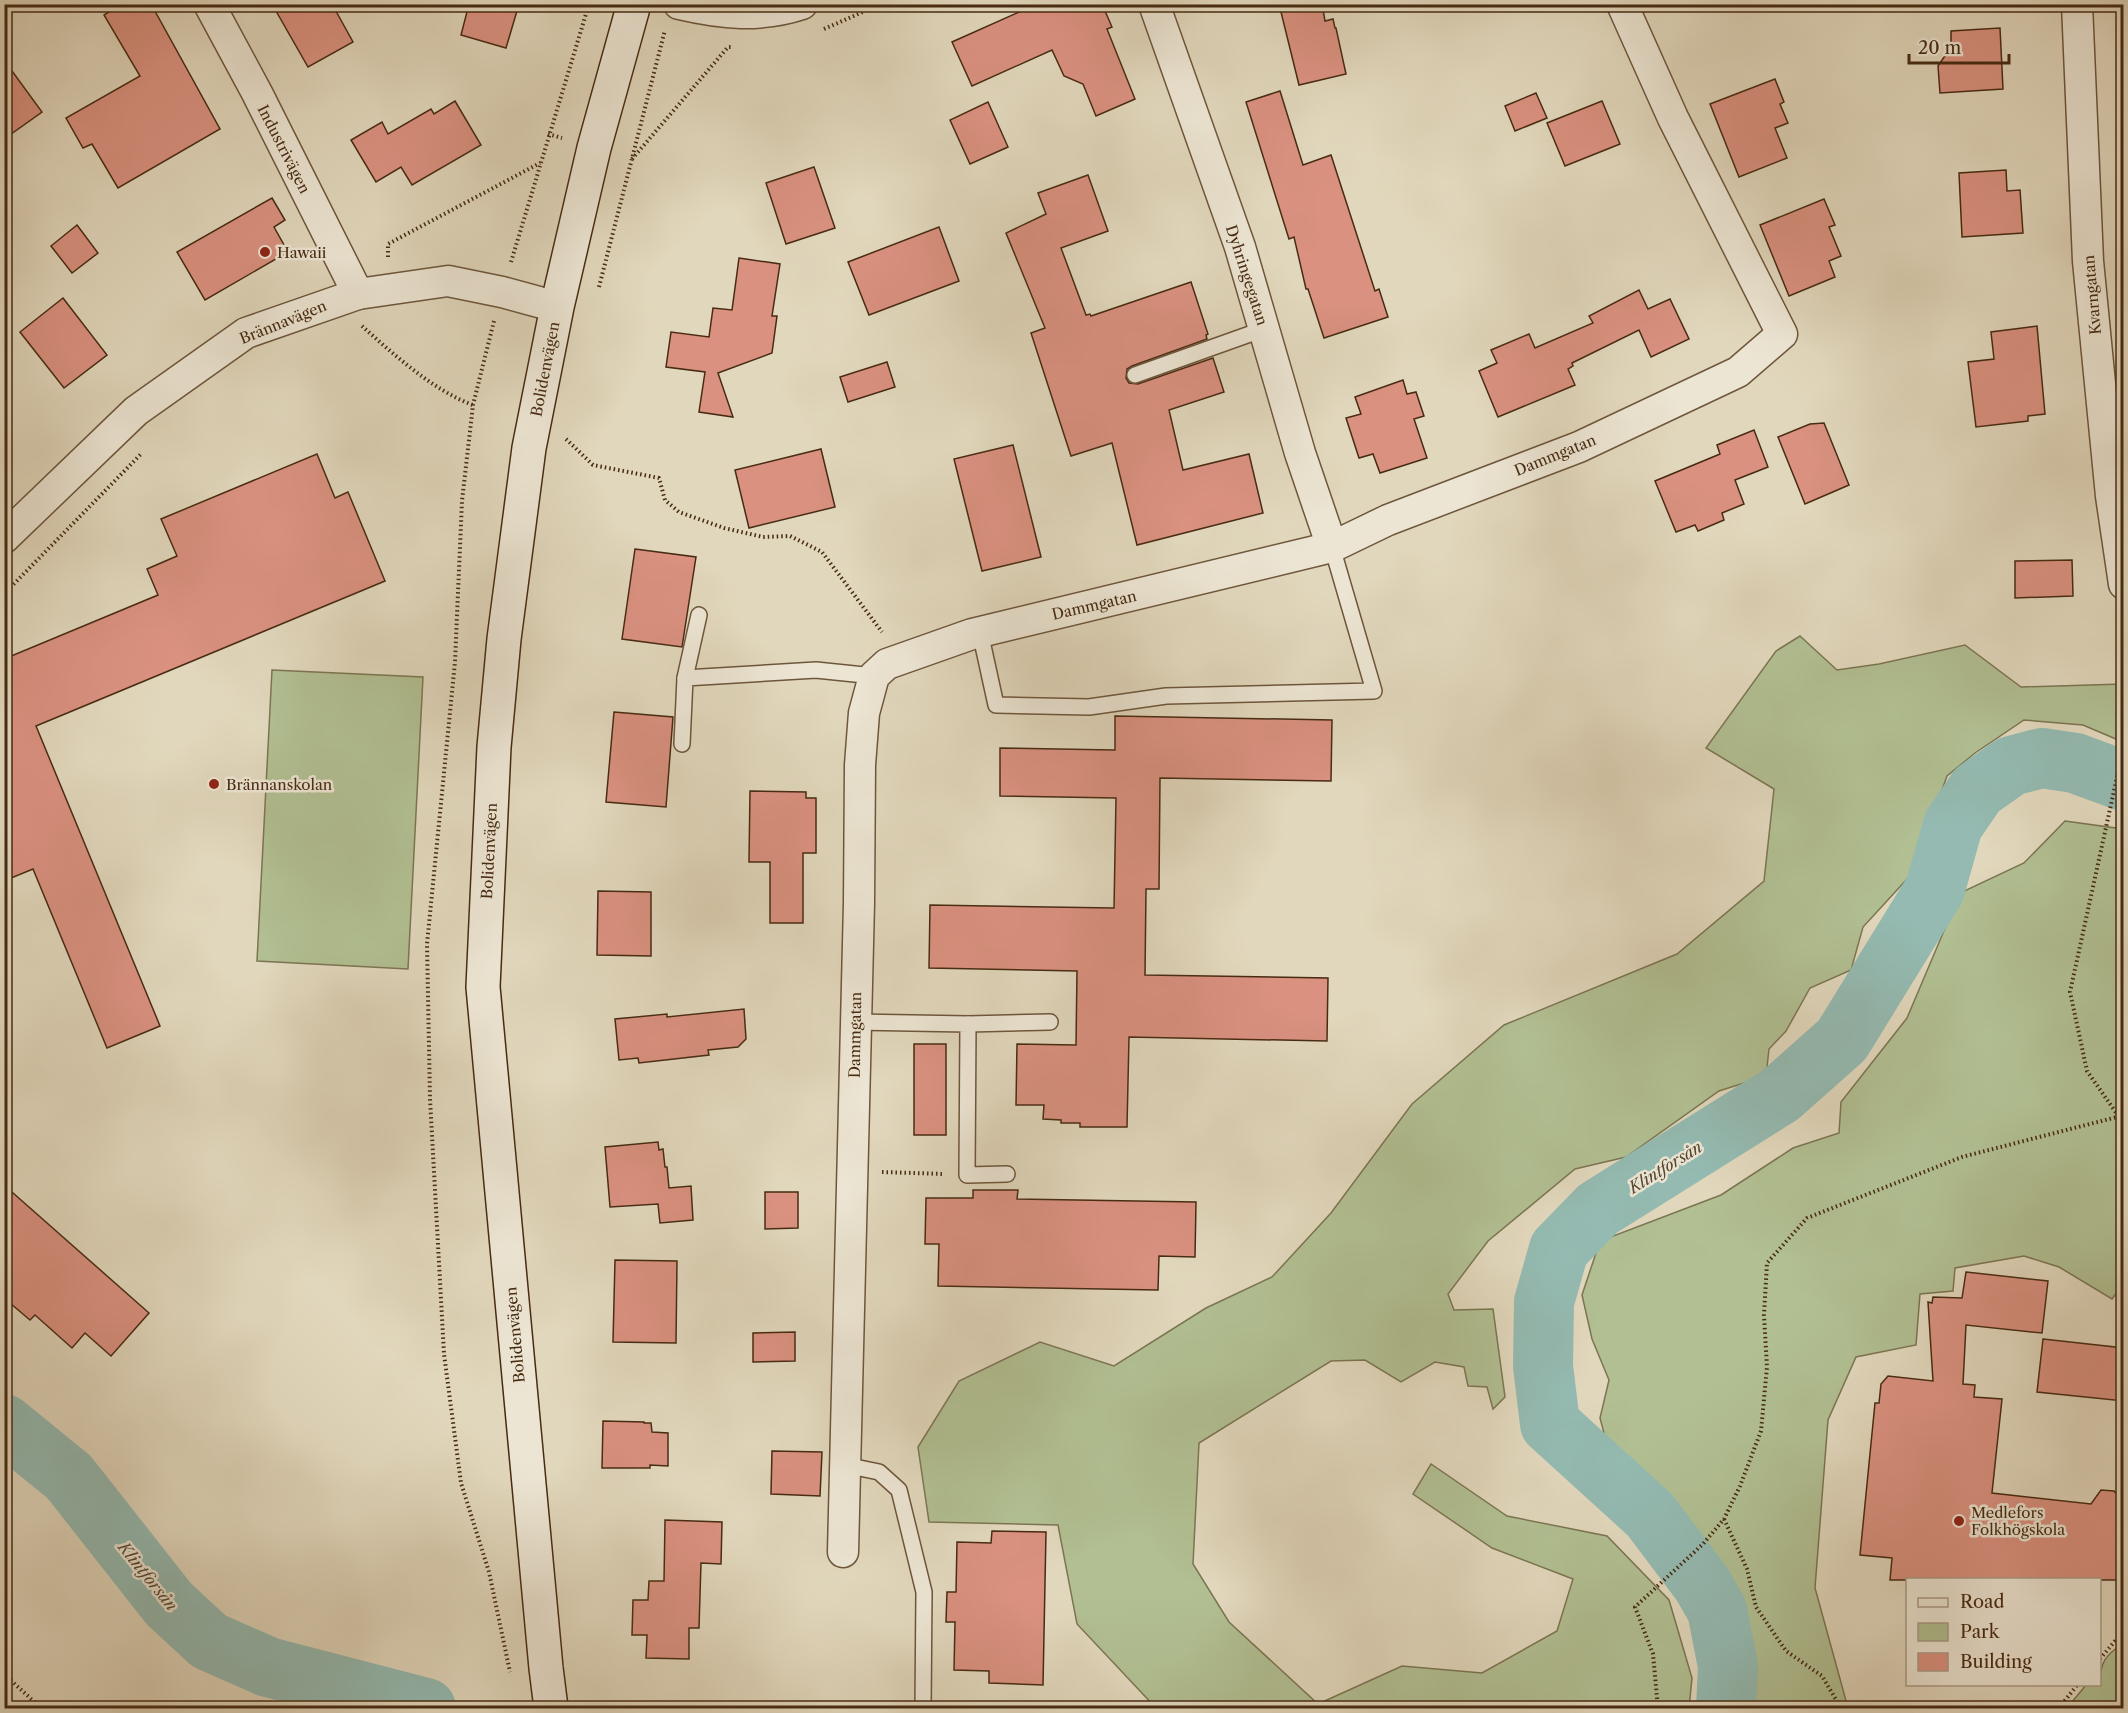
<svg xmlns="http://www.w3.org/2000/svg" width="2128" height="1713" font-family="'Libre Caslon Text',serif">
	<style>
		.green { fill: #b1bf92; stroke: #7c7552; stroke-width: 1.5 }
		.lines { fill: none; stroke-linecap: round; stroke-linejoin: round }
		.river { stroke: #94bab1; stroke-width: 60 }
		.building { fill: #da9180; stroke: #472b12; stroke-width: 1.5 }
		.service-casing { stroke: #6e563c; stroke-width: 18 }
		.minor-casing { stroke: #6e563c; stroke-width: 33 }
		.secondary-casing { stroke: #472b12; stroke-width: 36 }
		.path { stroke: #472b12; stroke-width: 4; stroke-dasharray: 1.5 3; stroke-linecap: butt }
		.service { stroke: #ece5d3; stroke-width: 15 }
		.minor { stroke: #ece5d3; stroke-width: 30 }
		.secondary { stroke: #ece5d3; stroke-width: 33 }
		.poi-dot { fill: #8f2418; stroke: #ece5d3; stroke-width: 2 }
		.labels { text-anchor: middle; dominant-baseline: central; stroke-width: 5; stroke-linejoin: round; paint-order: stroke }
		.street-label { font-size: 15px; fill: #472b12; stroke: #ece5d3 }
		.poi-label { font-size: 15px; fill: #472b12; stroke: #ece5d3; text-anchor: start }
		.water-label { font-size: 16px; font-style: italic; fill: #564832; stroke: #ece5d3 }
	</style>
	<rect width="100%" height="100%" fill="#e1d7bc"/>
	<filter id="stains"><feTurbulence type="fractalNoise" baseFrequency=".00333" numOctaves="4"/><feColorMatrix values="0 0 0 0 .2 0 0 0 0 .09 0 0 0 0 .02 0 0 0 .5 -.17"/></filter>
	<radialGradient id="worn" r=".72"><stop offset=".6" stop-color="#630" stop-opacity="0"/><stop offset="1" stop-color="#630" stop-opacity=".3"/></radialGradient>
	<!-- green -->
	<g class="green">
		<polygon points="1800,636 1837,670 1879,664 1965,645 2021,687 2123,684 2123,742 2083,725 2024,720 1975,753 1947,776 1931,821 1918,867 1863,927 1851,970 1810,988 1786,1031 1769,1049 1766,1076 1719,1091 1626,1157 1575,1169 1488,1241 1448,1294 1454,1310 1493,1309 1505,1397 1493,1409 1487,1387 1468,1386 1464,1367 1435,1362 1401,1382 1365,1360 1331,1361 1199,1443 1193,1564 1229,1622 1318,1704 1402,1666 1482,1673 1557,1631 1573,1579 1492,1548 1413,1494 1431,1464 1507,1516 1607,1536 1669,1600 1692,1678 1689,1708 1156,1708 1077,1624 1058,1525 929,1522 918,1447 959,1381 1040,1342 1114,1366 1206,1308 1272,1277 1331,1213 1412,1104 1504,1025 1677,954 1764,881 1774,789 1706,748 1776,651"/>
		<polygon points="272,670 423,677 408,969 257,961"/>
		<polygon points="2065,821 2123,829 2123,1284 2112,1299 2059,1267 2024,1256 1955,1268 1953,1291 1920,1294 1916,1345 1856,1357 1828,1420 1815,1588 1848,1708 1753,1708 1730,1621 1737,1605 1735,1589 1714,1568 1677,1511 1610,1456 1600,1418 1609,1380 1592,1339 1582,1295 1600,1241 1721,1195 1793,1148 1839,1133 1841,1102 1907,1018 1960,893 2024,863"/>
		<path d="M 2123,1643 L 2123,1708 L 2067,1708 L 2086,1685 L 2100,1684 C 2100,1662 2105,1656 2123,1643 Z"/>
	</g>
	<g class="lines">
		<!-- river -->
		<g class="river">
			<polyline points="4,1424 69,1477 169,1604 209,1641 268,1667 426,1708"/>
			<polyline points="1726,1708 1728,1666 1717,1610 1702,1584 1650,1515 1550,1424 1543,1366 1544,1302 1559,1249 1598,1209 1780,1095 1842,1040 1935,889 1953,825 1977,790 2011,766 2042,758 2075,763 2124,781"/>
		</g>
	</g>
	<!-- building -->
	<g class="building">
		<polygon points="121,4 151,4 220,129 118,188 92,144 83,148 66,118 140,76 104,15"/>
		<polygon points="272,4 332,4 353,42 308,67"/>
		<polygon points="469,4 519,4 506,48 461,35"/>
		<polygon points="1037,4 1102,4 1112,27 1107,29 1135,99 1096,116 1083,84 1064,76 1052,50 972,86 952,42"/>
		<polygon points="1279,4 1322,4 1325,21 1333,19 1335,28 1336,28 1346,74 1299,85"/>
		<polygon points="2000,28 2003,89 1940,93 1938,66 1951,47 1951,31"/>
		<polygon points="4,60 42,112 4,139"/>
		<polygon points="1775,79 1784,102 1780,104 1788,123 1775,128 1787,158 1739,177 1710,104"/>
		<polygon points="1280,91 1303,165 1331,155 1375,291 1379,289 1388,317 1324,338 1308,289 1306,289 1294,237 1289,239 1246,102"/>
		<polygon points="1536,93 1547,118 1515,131 1505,106"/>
		<polygon points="455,101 481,145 412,185 401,167 376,182 351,140 382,122 388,134 431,109 434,114"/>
		<polygon points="1602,101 1620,144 1565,166 1547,123"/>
		<polygon points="988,102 1008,147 970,164 950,120"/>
		<polygon points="814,167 835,228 786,244 766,183"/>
		<polygon points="2006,170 2007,191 2020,190 2023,233 1962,237 1959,173"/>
		<polygon points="1088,175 1108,231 1061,248 1086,315 1090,314 1091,316 1191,282 1208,334 1206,335 1207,339 1132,366 1127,369 1126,378 1129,383 1138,384 1213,358 1224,392 1169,410 1183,470 1249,454 1263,513 1137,545 1112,443 1071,456 1031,333 1045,328 1006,233 1046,214 1038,193"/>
		<polygon points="272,198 285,220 274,227 288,252 205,300 177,252"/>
		<polygon points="1824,199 1835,225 1829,227 1841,256 1829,261 1835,277 1789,296 1760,225"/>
		<polygon points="77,225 98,253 72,273 51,246"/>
		<polygon points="939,227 959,281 869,315 848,262"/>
		<polygon points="739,258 780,264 772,316 777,316 772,353 718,373 733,417 699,412 705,372 666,367 671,332 709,337 713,308 732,310"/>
		<polygon points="1639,290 1648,309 1670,299 1689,339 1651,357 1639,330 1572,363 1573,366 1568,369 1575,385 1498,417 1479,371 1497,363 1491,350 1529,334 1535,348 1593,323 1589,316"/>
		<polygon points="63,298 107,355 64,388 20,332"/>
		<polygon points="2037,326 2045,414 2028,416 2028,421 1976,427 1968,362 1994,359 1991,332"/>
		<polygon points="887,362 895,387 848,402 840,377"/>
		<polygon points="1403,380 1407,394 1416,392 1424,416 1414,419 1427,458 1380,473 1373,454 1359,458 1346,418 1361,414 1355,397"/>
		<polygon points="1824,423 1849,485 1805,504 1778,437 1810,424"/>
		<polygon points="1754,430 1768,467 1735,480 1744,504 1722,513 1724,520 1698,531 1695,525 1676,532 1655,481 1720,454 1717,445"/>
		<polygon points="1013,445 1041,557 982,571 954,459"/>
		<polygon points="821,449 835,507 749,528 735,470"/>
		<polygon points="317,454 335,498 348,492 385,581 36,726 160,1026 107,1048 33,869 4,881 4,659 158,595 147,569 177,556 161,519"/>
		<polygon points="635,549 696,557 682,647 622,639"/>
		<polygon points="2072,560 2073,596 2015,598 2015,561"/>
		<polygon points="614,712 673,717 666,807 606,802"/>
		<polygon points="1115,716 1332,720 1331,781 1160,778 1159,889 1146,889 1145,975 1328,978 1327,1041 1129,1037 1127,1127 1080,1127 1080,1123 1061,1123 1061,1120 1043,1119 1044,1105 1016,1105 1017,1044 1076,1045 1077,971 929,968 930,905 1114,908 1116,798 1000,796 1000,748 1115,750"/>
		<polygon points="750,791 806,792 806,798 816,798 816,853 803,853 803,923 770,923 770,862 749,862"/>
		<polygon points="598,891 651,892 651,956 597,955"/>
		<polygon points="744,1009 746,1039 738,1047 708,1050 709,1055 639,1063 638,1058 619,1060 615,1019 667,1014 667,1017"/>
		<rect x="914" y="1044" width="32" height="91"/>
		<polygon points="658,1142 659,1150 663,1149 665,1167 667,1167 669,1188 691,1186 693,1220 660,1223 658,1204 610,1207 605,1147"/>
		<polygon points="4,1185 149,1313 111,1356 85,1333 72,1348 35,1315 30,1320 4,1298"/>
		<polygon points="973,1190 1018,1190 1017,1199 1196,1202 1195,1257 1159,1256 1158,1290 938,1286 939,1244 925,1244 926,1198 973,1198"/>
		<polygon points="765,1192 798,1192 798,1228 765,1229"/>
		<polygon points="615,1260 677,1261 676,1343 613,1342"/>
		<polygon points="1966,1272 2048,1281 2042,1333 1966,1325 1963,1384 1975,1385 1974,1397 2002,1399 1992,1493 2091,1504 2101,1490 2114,1491 2124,1502 2124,1580 1890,1580 1892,1558 1860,1555 1875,1403 1879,1403 1881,1384 1888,1376 1933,1381 1928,1302 1932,1303 1933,1297 1962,1298"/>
		<polygon points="795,1332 795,1361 753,1362 753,1333"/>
		<polygon points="2043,1339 2124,1348 2124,1401 2037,1392"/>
		<polygon points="603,1421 644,1422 644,1423 651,1423 652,1432 668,1433 668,1466 650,1465 650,1468 602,1468"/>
		<polygon points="772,1451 822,1452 820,1496 771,1494"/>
		<polygon points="665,1520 722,1522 721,1564 701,1563 699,1628 689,1628 689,1659 646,1658 647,1635 632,1635 633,1600 648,1600 649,1581 664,1581"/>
		<polygon points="992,1531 1046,1532 1043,1685 989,1683 989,1671 954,1670 955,1622 946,1622 947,1592 956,1592 957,1542 991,1543"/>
	</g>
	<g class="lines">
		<!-- service casing -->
		<g class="service-casing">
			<g id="service">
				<polyline points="1135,375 1264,329"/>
				<polyline points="980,632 996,705 1089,707 1166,696 1374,691 1332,547"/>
				<polyline points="685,678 699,615"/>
				<polyline points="682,744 685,678 816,670 874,676"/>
				<polyline points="855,1022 968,1024 967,1175 1007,1174"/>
				<polyline points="968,1024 1050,1022"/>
				<polyline points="845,1465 879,1472 899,1490 924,1592 923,1708"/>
			</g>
		</g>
		<!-- minor casing -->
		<g class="minor-casing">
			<g id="minor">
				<polyline points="209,4 257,93 358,294"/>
				<path d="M 679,4 C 722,14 759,18 802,4"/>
				<polyline points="1154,4 1240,247 1300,453 1332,547"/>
				<polyline points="2077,4 2088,261 2111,496 2124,584"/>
				<polyline points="4,538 136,411 246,333 358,294 448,281 502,292 557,307"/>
				<polyline points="843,1552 859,903 860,765 864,713 874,676 887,664 972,634 1332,547 1388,520 1579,447 1738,372 1782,334 1673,118 1622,4"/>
			</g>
		</g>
		<!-- secondary casing -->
		<g class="secondary-casing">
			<polyline id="secondary" points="551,1708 546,1668 483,987 494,747 504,639 529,448 557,307 594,148 634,4"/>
		</g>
		<!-- path -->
		<g class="path">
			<polyline points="824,29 881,4"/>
			<polyline points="548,134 562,138"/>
			<polyline points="632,159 728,47 732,47"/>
			<polyline points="388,257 388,244 540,163"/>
			<polyline points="511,262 589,4"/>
			<polyline points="599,287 665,30"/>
			<polyline points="494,321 473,405 462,501 455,662 427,944 430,1099 444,1354 461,1483 489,1572 510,1672"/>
			<path d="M 362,326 C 393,354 434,391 473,405"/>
			<polyline points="566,439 593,465 659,478 665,500 679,512 724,528 763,537 790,536 822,552 882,632"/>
			<polyline points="4,594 141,454"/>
			<polyline points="2124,745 2070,992 2087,1071 2124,1124"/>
			<polyline points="882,1172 944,1174"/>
			<polyline points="1724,1519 1747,1569 1756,1607 1786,1651 1822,1676 1841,1708"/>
			<polyline points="2100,1659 2124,1630"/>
			<polyline points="4,1674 41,1708"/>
			<polyline points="1658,1708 1653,1654 1635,1607 1703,1544 1724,1519 1740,1486 1761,1431 1767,1367 1764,1315 1767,1263 1807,1218 1962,1157 2117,1117"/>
			<polyline points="2059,1708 2078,1684"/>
		</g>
		<!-- service -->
		<use href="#service" class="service"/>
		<!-- minor -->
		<use href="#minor" class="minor"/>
		<!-- secondary -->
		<use href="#secondary" class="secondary"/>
	</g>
	<!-- markers -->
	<g class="poi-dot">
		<circle cx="265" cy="252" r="6"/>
		<circle cx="214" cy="784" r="6"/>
		<circle cx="1959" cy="1521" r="6"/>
	</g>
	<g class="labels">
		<!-- street labels -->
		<g class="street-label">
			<text transform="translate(284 149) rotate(63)">Industrivägen</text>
			<text transform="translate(1247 275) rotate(72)">Dyhringegatan</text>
			<text transform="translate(2092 295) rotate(-95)">Kvarngatan</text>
			<text transform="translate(283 322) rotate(-22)">Brännavägen</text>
			<text transform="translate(545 369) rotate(-79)">Bolidenvägen</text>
			<text transform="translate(1555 455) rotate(-22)">Dammgatan</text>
			<text transform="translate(1094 605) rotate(-13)">Dammgatan</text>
			<text transform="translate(489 851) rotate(-87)">Bolidenvägen</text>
			<text transform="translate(855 1035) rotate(-89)">Dammgatan</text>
			<text transform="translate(515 1335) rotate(-95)">Bolidenvägen</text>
		</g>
		<!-- poi labels -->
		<g class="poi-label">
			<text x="277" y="252">Hawaii</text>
			<text x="226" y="784">Brännanskolan</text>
			<text x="1971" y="1512">Medlefors<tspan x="1971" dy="17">Folkhögskola</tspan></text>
		</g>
		<!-- water labels -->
		<g class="water-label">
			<text transform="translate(1665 1167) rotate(-32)">Klintforsån</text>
			<text transform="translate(148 1576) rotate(51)">Klintforsån</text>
		</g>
	</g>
	<!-- margin -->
	<rect width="2128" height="1713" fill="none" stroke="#e1d7bc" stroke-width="24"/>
	<rect x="6" y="6" width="2116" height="1701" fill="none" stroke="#472b12" stroke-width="3"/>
	<rect x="12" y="12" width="2104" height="1689" fill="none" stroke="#472b12" stroke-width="1.5"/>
	<!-- legend -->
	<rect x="1906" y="1578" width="195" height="108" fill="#ece5d3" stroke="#aa9b86" stroke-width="1.5"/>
	<rect x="1918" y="1598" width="30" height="9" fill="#ece5d3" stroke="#aa9b86" stroke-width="1.5"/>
	<text x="1960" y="1608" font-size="18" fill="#472b12">Road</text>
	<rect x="1918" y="1623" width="30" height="18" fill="#b1bf92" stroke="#aa9b86" stroke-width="1.5"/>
	<text x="1960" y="1638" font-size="18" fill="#472b12">Park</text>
	<rect x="1918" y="1653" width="30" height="18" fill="#da9180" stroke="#aa9b86" stroke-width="1.5"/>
	<text x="1960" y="1668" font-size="18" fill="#472b12">Building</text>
	<!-- scale -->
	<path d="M1909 54v9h100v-9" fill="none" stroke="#472b12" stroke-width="3"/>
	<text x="1918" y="54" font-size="18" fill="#472b12" stroke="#ece5d3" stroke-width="4.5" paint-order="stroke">20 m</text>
	<rect width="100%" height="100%" filter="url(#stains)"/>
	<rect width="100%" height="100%" fill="url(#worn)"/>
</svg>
